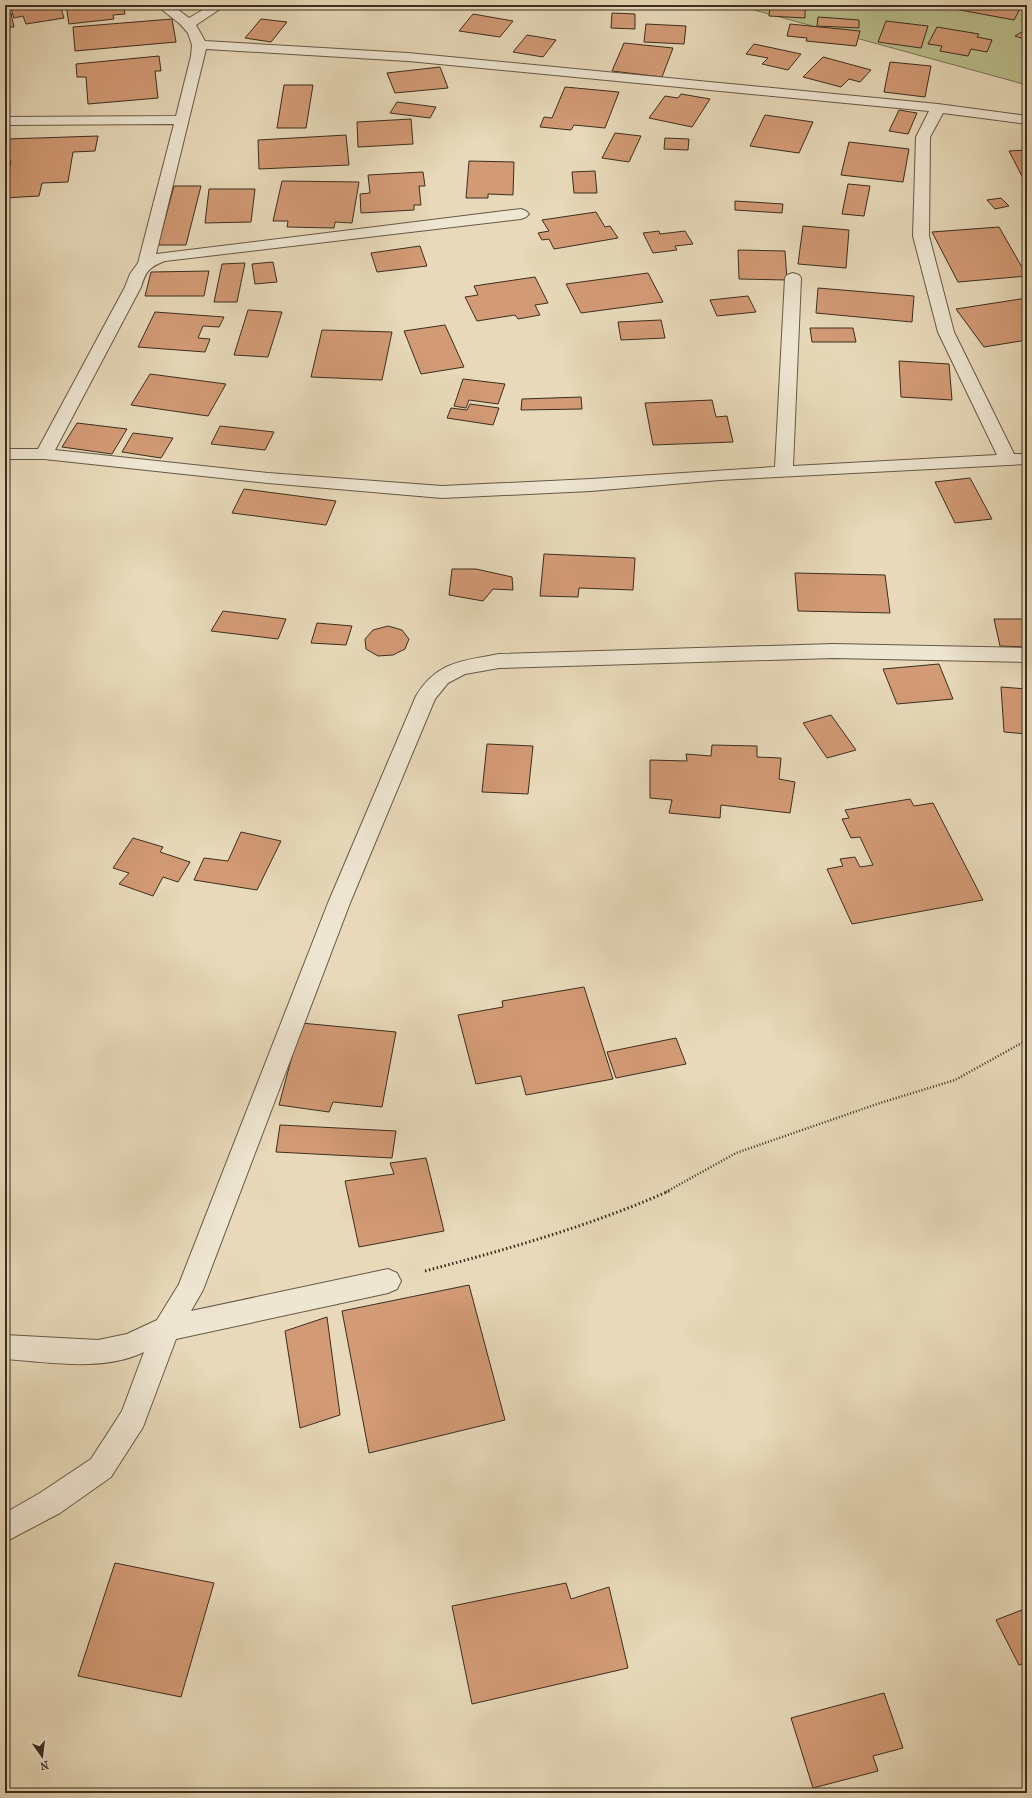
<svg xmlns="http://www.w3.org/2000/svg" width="1032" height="1798" font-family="'IM FELL French Canon',serif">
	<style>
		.green { fill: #babe8c; stroke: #7a7655 }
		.building { fill: #d29a75; stroke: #3b2e1e }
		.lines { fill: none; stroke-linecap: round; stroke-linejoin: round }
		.street-casing { stroke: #665945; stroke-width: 2 }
		.path-far1 { stroke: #3b2e1e; stroke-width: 2.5; stroke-dasharray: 1 2; stroke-linecap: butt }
		.path { stroke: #3b2e1e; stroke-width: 3; stroke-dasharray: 1.5 2.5; stroke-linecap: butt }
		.street { fill: #efe6d2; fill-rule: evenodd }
	</style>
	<rect width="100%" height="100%" fill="#e7d9b9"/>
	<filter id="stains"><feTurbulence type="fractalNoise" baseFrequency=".005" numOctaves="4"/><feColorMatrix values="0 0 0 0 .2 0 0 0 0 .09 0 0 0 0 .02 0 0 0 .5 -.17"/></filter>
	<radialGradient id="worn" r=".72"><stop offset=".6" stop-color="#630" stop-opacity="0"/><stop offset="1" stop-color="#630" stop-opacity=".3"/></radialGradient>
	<!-- green -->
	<polygon class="green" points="736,5 1027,5 1027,85"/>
	<!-- building -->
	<g class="building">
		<polygon points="5,5 17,5 18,7 5,9"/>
		<polygon points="20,5 60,5 64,18 26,24 23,16 14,18 11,9 20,8"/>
		<polygon points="66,5 123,5 125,14 113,15 114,19 69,24"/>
		<polygon points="770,5 805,5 805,18 769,16"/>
		<polygon points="905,5 935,5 935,8"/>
		<polygon points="957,5 1022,5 1014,20 955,9"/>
		<polygon points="11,13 14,27 9,27 10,31 5,31 5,14"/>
		<polygon points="612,13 635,14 635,29 611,28"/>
		<polygon points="473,14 513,21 500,37 459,31"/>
		<polygon points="818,17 859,20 859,28 817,26"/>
		<polygon points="172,19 176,42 75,51 73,27"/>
		<polygon points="261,19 287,22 271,42 245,38"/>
		<polygon points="886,21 928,26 921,48 878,42"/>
		<polygon points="646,24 686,26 684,44 644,42"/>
		<polygon points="790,24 860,31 856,46 806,41 807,38 787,36"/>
		<polygon points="937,27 979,34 977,37 992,40 987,52 971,49 968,56 940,51 942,46 928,44"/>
		<polygon points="1027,29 1027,40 1015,36"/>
		<polygon points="527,35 556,40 543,57 513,52"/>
		<polygon points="624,43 673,48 662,77 612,71"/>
		<polygon points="754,44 801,54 788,70 762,64 768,58 746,54"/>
		<polygon points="159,56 161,71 155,71 158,98 88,104 86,77 77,77 76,64"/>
		<polygon points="823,57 871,70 860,82 849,79 841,87 803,77"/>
		<polygon points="890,62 931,66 925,97 884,92"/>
		<polygon points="440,67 448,88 395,93 387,73"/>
		<polygon points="284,85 313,85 306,128 277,128"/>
		<polygon points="565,87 619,92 605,128 574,125 571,130 540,127 544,117 552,118"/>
		<polygon points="681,94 710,99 692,127 649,118 665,96 678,98"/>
		<polygon points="397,102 436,107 430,118 390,113"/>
		<polygon points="899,110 917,113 908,134 889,131"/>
		<polygon points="765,115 813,122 799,153 750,146"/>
		<polygon points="411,119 413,144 358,147 357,122"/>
		<polygon points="615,133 641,136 629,162 602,158"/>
		<polygon points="346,135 349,165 259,169 258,140"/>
		<polygon points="98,136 95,151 73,152 68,182 42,183 39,196 5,198 5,187 11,161 5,161 7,139"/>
		<polygon points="665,138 689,139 688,150 664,149"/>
		<polygon points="849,142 909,149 903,182 841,175"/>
		<polygon points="1027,150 1027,186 1009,151"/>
		<polygon points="469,161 514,162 513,195 488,194 488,198 466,198"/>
		<polygon points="595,171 597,193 574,193 572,172"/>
		<polygon points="423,172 425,186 419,186 421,205 414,205 414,210 361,213 360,194 370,193 368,175"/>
		<polygon points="282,181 359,182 352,223 335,222 334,228 287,227 288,221 273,221"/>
		<polygon points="848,184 870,186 864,216 842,214"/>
		<polygon points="174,186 201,186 186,245 158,245"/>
		<polygon points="209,189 255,189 251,222 205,223"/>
		<polygon points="1001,198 1009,206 995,209 987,200"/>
		<polygon points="735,201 783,204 782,213 735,210"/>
		<polygon points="596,212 605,227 610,226 618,238 554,249 549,239 542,240 538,233 549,231 542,220"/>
		<polygon points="803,226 849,230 846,268 798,264"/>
		<polygon points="999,227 1027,276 958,282 932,232"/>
		<polygon points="659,231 660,234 685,231 693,244 675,246 677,250 653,253 643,233"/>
		<polygon points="420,246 427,266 377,272 371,253"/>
		<polygon points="738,250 785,251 787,280 739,279"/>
		<polygon points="273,262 277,282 255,284 252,264"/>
		<polygon points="245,263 237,302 214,302 222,264"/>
		<polygon points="209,271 204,296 145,296 151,272"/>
		<polygon points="648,273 663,302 581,313 566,284"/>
		<polygon points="535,277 548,303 535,305 540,315 518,319 515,315 477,321 465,297 478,295 474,286"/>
		<polygon points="818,288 914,296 912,322 816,313"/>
		<polygon points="748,296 756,312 717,316 710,300"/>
		<polygon points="1027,298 1027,340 984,347 956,309"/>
		<polygon points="248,310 282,312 268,357 234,355"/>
		<polygon points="155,312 224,317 219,327 203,326 198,338 210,339 205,352 138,347"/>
		<polygon points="661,320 665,338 621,340 618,322"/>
		<polygon points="445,325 464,367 421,374 404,331"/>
		<polygon points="810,328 853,328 856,342 812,342"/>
		<polygon points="322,330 392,332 382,380 311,377"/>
		<polygon points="899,361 949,364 952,400 901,397"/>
		<polygon points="150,374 226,384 208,416 131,405"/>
		<polygon points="463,379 505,384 498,404 469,400 466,408 454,406"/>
		<polygon points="581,397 582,409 521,410 522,399"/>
		<polygon points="712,400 716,417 727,416 733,442 653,445 645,403"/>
		<polygon points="470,404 499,408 493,425 447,418 451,408 467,410"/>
		<polygon points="77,423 127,429 112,454 62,447"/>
		<polygon points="220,426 274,432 265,450 211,444"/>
		<polygon points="133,433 173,438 161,458 122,452"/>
		<polygon points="970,478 992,519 955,523 935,482"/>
		<polygon points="244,489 336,501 326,525 232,513"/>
		<polygon points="544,554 635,558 633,590 579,588 578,597 540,596"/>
		<polygon points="452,569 476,569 512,577 513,590 493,589 483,601 449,595"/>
		<polygon points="795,573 885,575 890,613 798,611"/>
		<polygon points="223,611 286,619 278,639 211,631"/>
		<polygon points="994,619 1027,619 1027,647 1000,646"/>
		<polygon points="317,623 352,626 346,645 311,643"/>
		<polygon points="388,626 402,630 409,639 405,649 393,655 378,656 366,649 365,639 373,630"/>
		<polygon points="939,664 953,699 897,704 883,669"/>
		<polygon points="1001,687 1027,689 1027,734 1004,732"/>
		<polygon points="831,715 856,750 827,758 803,723"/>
		<polygon points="487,744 533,746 528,794 482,792"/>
		<polygon points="712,745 757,746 757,757 781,758 779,779 795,782 790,813 721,805 720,818 669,813 672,800 650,798 650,760 687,761 686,754 711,756"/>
		<polygon points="910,799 914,806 933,803 983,900 852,924 827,869 843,866 840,859 855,857 860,867 873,865 860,837 851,838 842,819 849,818 845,810"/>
		<polygon points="241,832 281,841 257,890 194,880 204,858 228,861"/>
		<polygon points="133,838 163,847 160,852 190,862 178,882 163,877 153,896 119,884 129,873 113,868"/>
		<polygon points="584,987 613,1079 526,1095 521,1076 476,1084 458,1015 503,1007 502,1001"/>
		<polygon points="301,1023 396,1032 382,1107 333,1102 329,1112 279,1105"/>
		<polygon points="676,1038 686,1064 616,1078 607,1052"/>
		<polygon points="280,1125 396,1131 392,1158 276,1152"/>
		<polygon points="426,1158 444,1231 359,1247 345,1181 394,1174 390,1163"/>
		<polygon points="469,1285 505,1420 369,1453 342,1311"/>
		<polygon points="327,1317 340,1415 300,1428 285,1331"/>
		<polygon points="115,1563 214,1583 181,1697 78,1676"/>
		<polygon points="566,1583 571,1599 609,1587 628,1668 472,1704 452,1606"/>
		<polygon points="1027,1608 1027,1662 1019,1665 996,1620"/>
		<polygon points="884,1693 903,1748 873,1756 878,1771 813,1788 791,1718"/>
	</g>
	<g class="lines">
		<!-- street casing -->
		<g class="street-casing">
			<g id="street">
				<path d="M 156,5 L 172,5 L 189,18 L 211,5 L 226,5 L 196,25 L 205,41 L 408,53 L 938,104 L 1027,116 L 1027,124 L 943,113 L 930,137 L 929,236 L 954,332 L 1014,454 L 1027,454 L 1027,464 L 720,480 L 591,491 L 442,498 L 268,483 L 44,459 L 5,459 L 5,449 L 38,449 L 125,287 L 130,274 L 138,263 L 174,124 L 5,125 L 5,117 L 176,116 L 191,56 L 192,45 L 188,33 L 180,24 ZM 206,49 L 408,61 L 929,111 L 916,137 L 913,236 L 938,332 L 997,455 L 793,466 L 801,278 L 799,275 L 793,273 L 787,275 L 785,278 L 775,467 L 591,479 L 442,486 L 268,473 L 55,450 L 141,287 C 146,271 149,267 165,261 L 521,219 L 526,217 L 529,214 L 526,211 L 521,209 L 156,254 Z"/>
				<path d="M 833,644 L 1027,648 L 1027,662 L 833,658 L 499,668 L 465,674 L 448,683 L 435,699 L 350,903 L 203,1290 L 191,1311 L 388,1269 L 397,1273 L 401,1281 L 397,1289 L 388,1293 L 176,1339 L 143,1427 L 111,1477 L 60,1513 L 5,1542 L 5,1513 L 40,1493 L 91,1459 L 122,1411 L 144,1352 C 103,1372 49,1362 5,1359 L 5,1335 L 98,1340 L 127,1334 L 157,1320 L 179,1284 L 328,903 L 416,696 C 437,661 463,661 499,654 Z"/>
			</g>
		</g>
		<!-- path-far1 -->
		<polyline class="path-far1" points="666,1192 736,1153 880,1103 955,1080 1027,1040"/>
		<!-- path -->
		<path class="path" d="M 425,1271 C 508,1249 590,1226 669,1191"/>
		<!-- street -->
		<use href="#street" class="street"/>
	</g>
	<!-- margin -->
	<rect width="1032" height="1798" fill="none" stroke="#e7d9b9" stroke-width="20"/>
	<rect x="6" y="6" width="1020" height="1786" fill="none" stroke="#3b2e1e" stroke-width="2"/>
	<rect x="10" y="10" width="1012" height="1778" fill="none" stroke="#3b2e1e"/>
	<!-- north arrow -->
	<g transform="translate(42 1756) rotate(166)" stroke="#efe6d2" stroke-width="3" paint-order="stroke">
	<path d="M0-3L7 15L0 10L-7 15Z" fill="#3b2e1e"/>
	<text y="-6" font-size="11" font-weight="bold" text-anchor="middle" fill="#3b2e1e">N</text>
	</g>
	<rect width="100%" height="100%" filter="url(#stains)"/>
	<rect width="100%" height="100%" fill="url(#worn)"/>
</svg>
